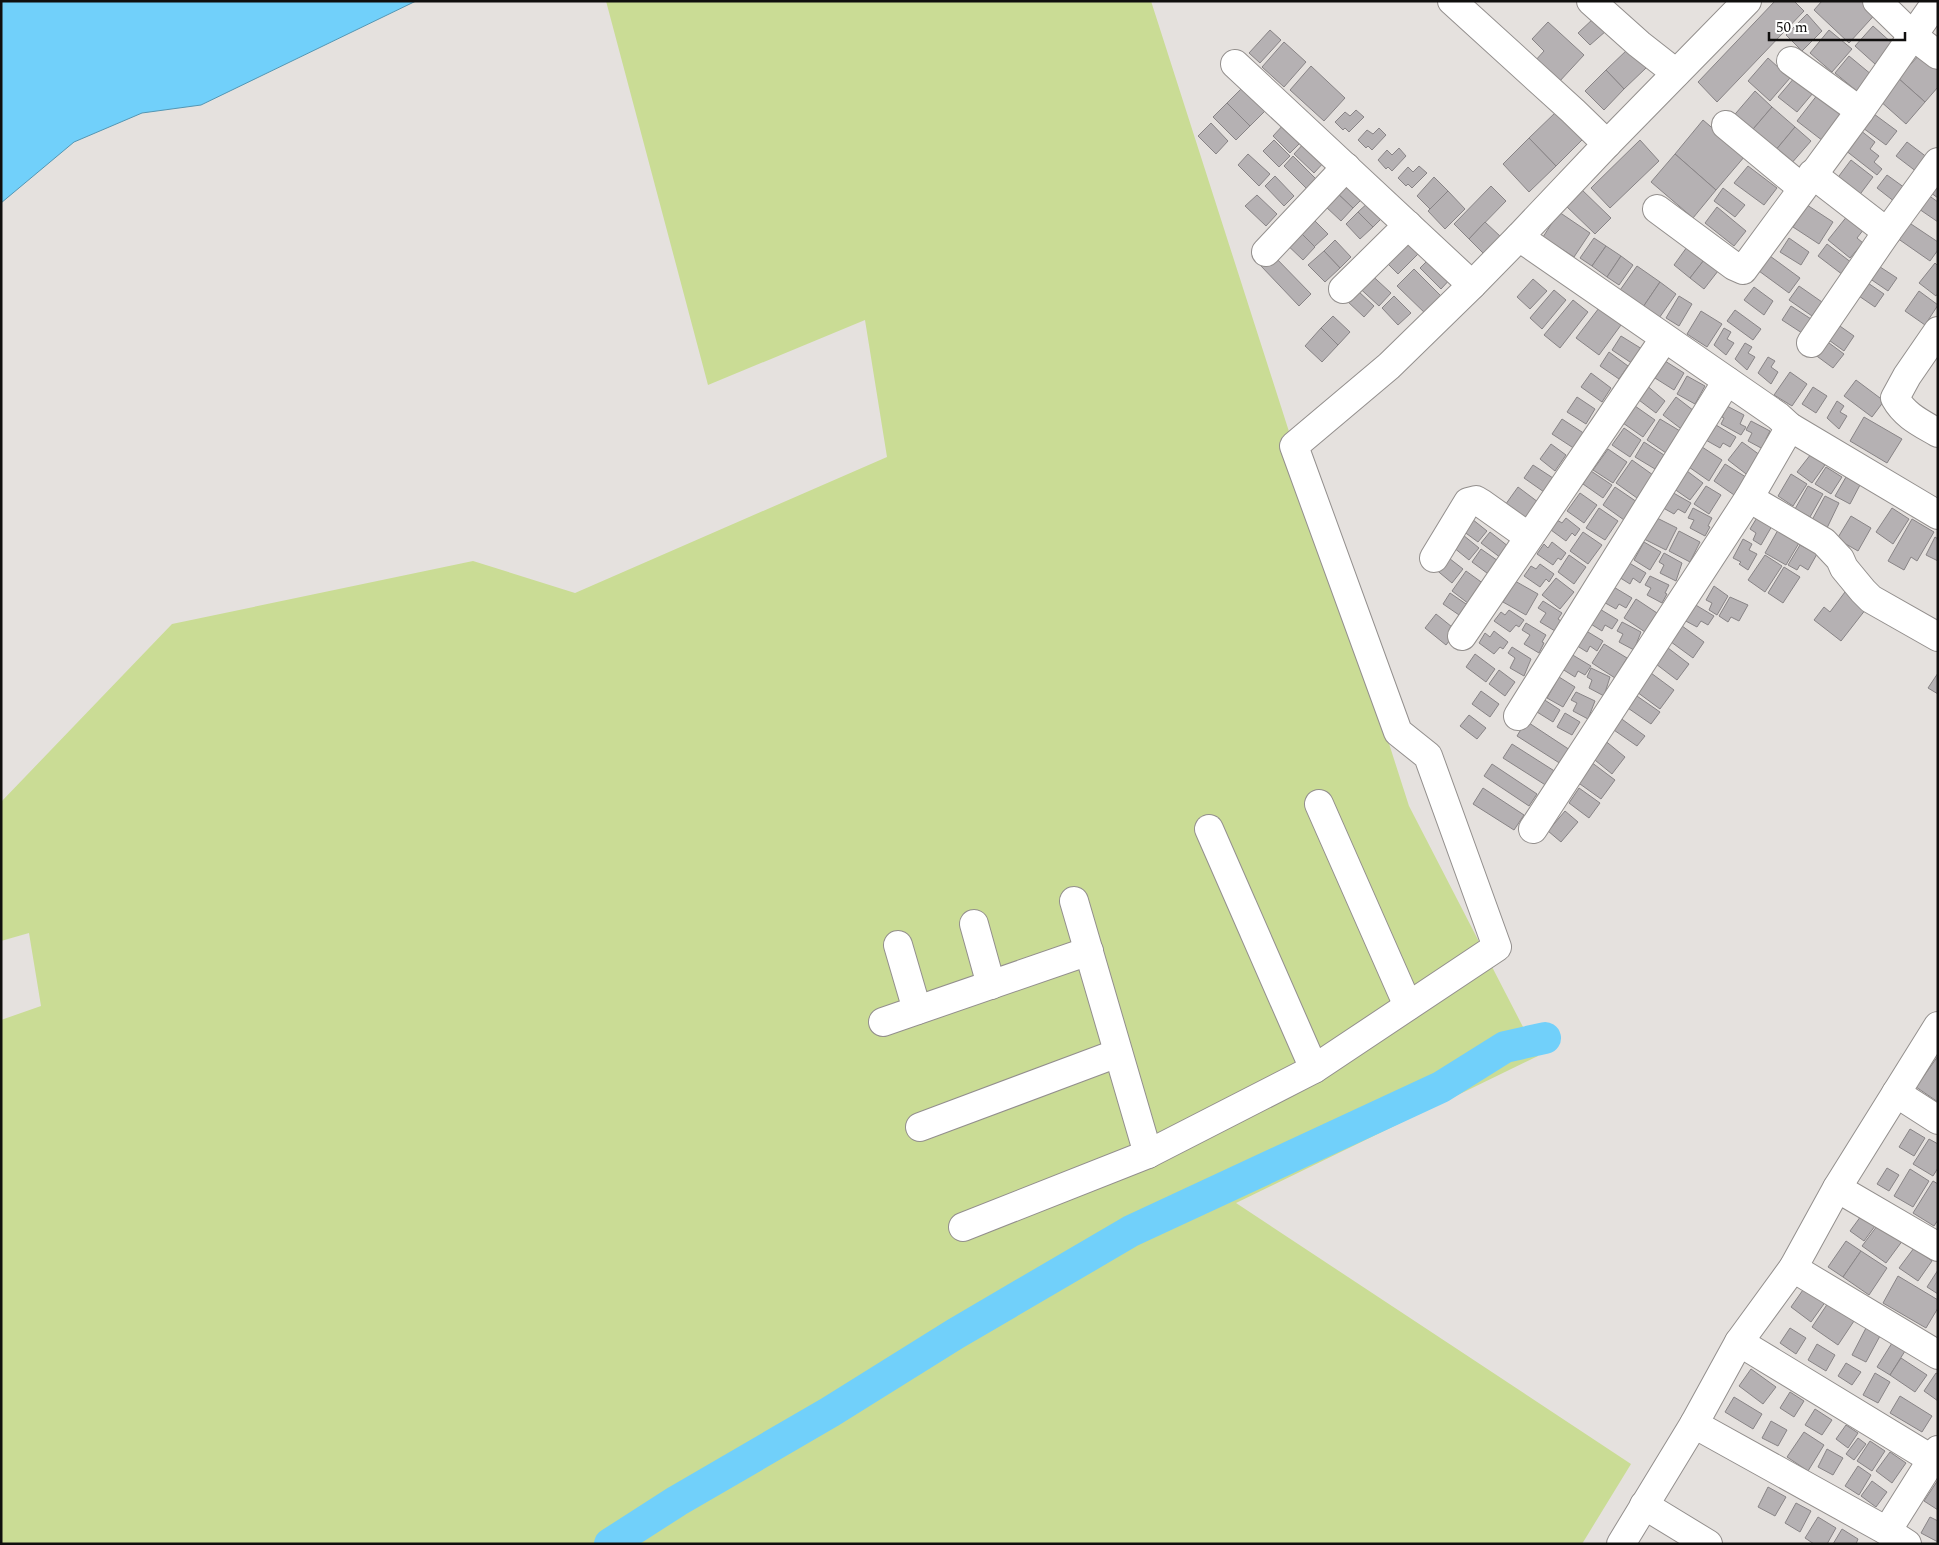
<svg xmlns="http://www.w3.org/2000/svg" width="1939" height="1545" font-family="Spectral,serif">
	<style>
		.green { fill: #cadc95 }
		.water { fill: #71d0fa; stroke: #5496b3 }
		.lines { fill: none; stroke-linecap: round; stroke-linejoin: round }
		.river { stroke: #71d0fa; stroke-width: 32 }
		.building { fill: #b5b1b3; stroke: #888486 }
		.minor-casing { stroke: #938f8d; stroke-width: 30 }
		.minor { stroke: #fff; stroke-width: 28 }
	</style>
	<rect width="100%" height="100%" fill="#e5e1de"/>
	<!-- green -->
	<polygon class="green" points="606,1 1151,1 1409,806 1538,1056 1236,1203 1631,1464 1582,1544 1,1544 1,1020 41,1006 29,933 1,941 1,802 172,624 473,561 575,593 887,457 865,320 708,385"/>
	<!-- water -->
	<polygon class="water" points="1,1 416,1 201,105 142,113 74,142 1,203"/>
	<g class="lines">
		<!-- river -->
		<polyline class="river" points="610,1544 677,1501 830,1412 955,1334 1131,1231 1441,1087 1505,1047 1545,1038"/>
	</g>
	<!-- building -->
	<g class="building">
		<polygon points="1775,1 1794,1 1804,11 1717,102 1698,82"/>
		<polygon points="1822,1 1871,1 1880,9 1849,43 1814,10"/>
		<polygon points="1807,14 1822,31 1802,51 1786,35"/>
		<polygon points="1594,18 1606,31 1590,45 1578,33"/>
		<polygon points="1548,22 1584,55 1558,83 1535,61 1544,51 1532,39"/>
		<polygon points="1873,26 1893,44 1875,64 1855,46"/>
		<polygon points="1270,30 1281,40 1260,63 1249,53"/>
		<polygon points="1829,30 1852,49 1832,72 1810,53"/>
		<polygon points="1284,42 1306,62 1284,87 1262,67"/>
		<polygon points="1628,49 1646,68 1624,89 1606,70"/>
		<polygon points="1920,54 1938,70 1938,87 1925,102 1898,78"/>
		<polygon points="1849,56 1872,75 1858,92 1835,73"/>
		<polygon points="1768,58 1790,78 1770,101 1748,81"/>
		<polygon points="1311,66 1345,98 1324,121 1290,90"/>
		<polygon points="1606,70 1624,89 1604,110 1585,91"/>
		<polygon points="1795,77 1813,93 1797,112 1778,97"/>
		<polygon points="1898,78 1925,102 1906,124 1879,100"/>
		<polygon points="1243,87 1266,110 1250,126 1227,103"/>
		<polygon points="1755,91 1772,107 1748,135 1730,120"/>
		<polygon points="1818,94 1844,115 1823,141 1797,121"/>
		<polygon points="1227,103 1250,126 1236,140 1213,117"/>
		<polygon points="1772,107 1795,127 1775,151 1748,135"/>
		<polygon points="1356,110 1364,117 1349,132 1345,128 1343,130 1335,122 1345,112 1350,116"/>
		<polygon points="1557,111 1584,138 1556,166 1529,138"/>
		<polygon points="1874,114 1897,131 1886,145 1863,128"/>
		<polygon points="1703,120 1745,156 1716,190 1675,154"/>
		<polygon points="1211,123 1228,141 1216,154 1198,136"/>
		<polygon points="1285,123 1303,140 1290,153 1273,136"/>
		<polygon points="1795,127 1811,141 1790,165 1775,151"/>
		<polygon points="1379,128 1386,135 1372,150 1368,146 1366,148 1358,140 1367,130 1373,134"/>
		<polygon points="1860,130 1875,142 1870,149 1879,156 1874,162 1882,169 1877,175 1845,150"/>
		<polygon points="1529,138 1556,166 1529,192 1503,164"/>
		<polygon points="1274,140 1290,156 1279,167 1263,151"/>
		<polygon points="1640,140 1659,161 1610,208 1591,188"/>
		<polygon points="1306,141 1326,160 1314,173 1294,154"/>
		<polygon points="1907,142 1928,158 1917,172 1896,156"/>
		<polygon points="1399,148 1406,156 1392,171 1388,167 1386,169 1378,160 1387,150 1392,155"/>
		<polygon points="1248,154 1270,174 1259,186 1238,165"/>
		<polygon points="1675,154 1716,190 1693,218 1651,182"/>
		<polygon points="1293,156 1318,181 1308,190 1284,166"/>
		<polygon points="1851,160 1873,177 1858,197 1836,180"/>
		<polygon points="1419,166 1427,173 1412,188 1408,184 1406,186 1398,178 1408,167 1413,172"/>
		<polygon points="1748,166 1777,188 1764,205 1734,183"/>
		<polygon points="1887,175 1905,188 1895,202 1877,188"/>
		<polygon points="1275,176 1294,196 1284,206 1265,186"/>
		<polygon points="1434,177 1448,191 1430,209 1417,196"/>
		<polygon points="1938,177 1938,198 1927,190"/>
		<polygon points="1349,181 1365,196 1353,208 1337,193"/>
		<polygon points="1491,186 1506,201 1469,239 1454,224"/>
		<polygon points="1580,188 1611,218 1595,234 1564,204"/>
		<polygon points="1723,188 1745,205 1735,217 1714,201"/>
		<polygon points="1448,191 1465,209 1445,229 1428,211"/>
		<polygon points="1337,193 1353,208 1341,221 1325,206"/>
		<polygon points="1257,195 1277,214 1266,226 1245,206"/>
		<polygon points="1928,195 1938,202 1938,222 1919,209"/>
		<polygon points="1371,200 1385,215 1373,227 1358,212"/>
		<polygon points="1807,205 1833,222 1819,244 1793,227"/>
		<polygon points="1717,207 1746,231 1734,246 1705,223"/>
		<polygon points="1358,212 1373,227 1360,239 1346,224"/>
		<polygon points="1559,212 1590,233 1574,257 1543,237"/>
		<polygon points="1848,215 1864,229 1857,238 1863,243 1850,258 1828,240"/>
		<polygon points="1313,219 1328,234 1314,247 1300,232"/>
		<polygon points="1485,222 1501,237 1484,254 1469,239"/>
		<polygon points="1908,222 1938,242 1938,250 1930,261 1897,238"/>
		<polygon points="1294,226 1315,247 1303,260 1281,239"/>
		<polygon points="1409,235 1423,249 1398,274 1384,260"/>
		<polygon points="1594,238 1606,246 1592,266 1580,258"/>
		<polygon points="1789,238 1809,252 1801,265 1780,252"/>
		<polygon points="1335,240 1351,257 1340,268 1324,251"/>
		<polygon points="1827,244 1852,263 1843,275 1818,256"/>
		<polygon points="1606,246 1621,256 1607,277 1592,266"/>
		<polygon points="1687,247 1704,260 1690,278 1674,265"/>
		<polygon points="1324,251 1340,268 1325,282 1308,265"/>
		<polygon points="1273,255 1311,294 1299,306 1261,266"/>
		<polygon points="1432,256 1453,276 1441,289 1420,268"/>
		<polygon points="1621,256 1633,265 1619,285 1607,277"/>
		<polygon points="1770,256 1800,278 1789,293 1759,271"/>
		<polygon points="1704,260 1718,271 1704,289 1690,278"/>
		<polygon points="1874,263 1897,278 1888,291 1866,276"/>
		<polygon points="1935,263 1938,266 1938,293 1936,296 1919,283"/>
		<polygon points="1637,266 1660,282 1641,310 1618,293"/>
		<polygon points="1365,269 1391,293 1379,306 1353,282"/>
		<polygon points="1414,269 1444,299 1428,316 1397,286"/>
		<polygon points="1533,279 1547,291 1530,309 1517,297"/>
		<polygon points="1865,281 1884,294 1875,307 1856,294"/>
		<polygon points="1660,282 1676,294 1657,321 1641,310"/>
		<polygon points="1799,286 1822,302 1812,316 1789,300"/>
		<polygon points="1754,287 1773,301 1764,315 1744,300"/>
		<polygon points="1357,290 1374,306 1364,317 1347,301"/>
		<polygon points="1554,290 1566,300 1542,329 1530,318"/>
		<polygon points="1919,291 1938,305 1925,325 1905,311"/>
		<polygon points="1394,296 1411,313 1398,325 1382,308"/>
		<polygon points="1679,296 1692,304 1679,326 1666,318"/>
		<polygon points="1573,300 1588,312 1560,348 1544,335"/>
		<polygon points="1791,306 1811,319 1802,333 1782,320"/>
		<polygon points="1599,308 1621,325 1599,355 1576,338"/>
		<polygon points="1735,310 1761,329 1753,340 1727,321"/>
		<polygon points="1701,311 1722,324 1707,347 1687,334"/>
		<polygon points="1333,316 1350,332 1338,345 1321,328"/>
		<polygon points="1837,324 1854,336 1844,351 1826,338"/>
		<polygon points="1321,328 1338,345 1322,362 1305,346"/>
		<polygon points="1724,328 1731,332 1727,339 1734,343 1726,355 1714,345"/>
		<polygon points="1621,336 1642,349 1633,364 1612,350"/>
		<polygon points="1825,340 1844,354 1833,368 1814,354"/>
		<polygon points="1745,343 1752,347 1748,353 1755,357 1747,370 1735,359"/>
		<polygon points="1609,352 1628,366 1619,379 1600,366"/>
		<polygon points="1768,357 1775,361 1771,367 1778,372 1771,384 1758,373"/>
		<polygon points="1665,361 1684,373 1674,390 1655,378"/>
		<polygon points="1790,372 1807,384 1792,406 1774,395"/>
		<polygon points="1591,373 1611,388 1602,402 1581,387"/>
		<polygon points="1687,376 1705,386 1695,404 1677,394"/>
		<polygon points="1856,380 1884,401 1872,417 1844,396"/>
		<polygon points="1645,384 1665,401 1656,413 1635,397"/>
		<polygon points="1813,387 1827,396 1816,413 1802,404"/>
		<polygon points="1577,397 1595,409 1586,424 1567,412"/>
		<polygon points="1676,397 1698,414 1684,431 1663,415"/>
		<polygon points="1837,401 1844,406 1840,412 1847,416 1839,429 1827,418"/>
		<polygon points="1635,406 1655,420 1643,437 1623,423"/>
		<polygon points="1727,406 1744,415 1740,424 1746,427 1741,435 1721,424 1724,418 1722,417"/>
		<polygon points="1864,417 1902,439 1887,463 1850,441"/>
		<polygon points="1562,419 1585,434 1575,449 1552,434"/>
		<polygon points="1660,419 1680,431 1666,453 1647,440"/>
		<polygon points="1751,421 1770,431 1766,439 1768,440 1763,449 1748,441 1752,433 1746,430"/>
		<polygon points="1716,425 1736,437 1730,447 1723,443 1720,448 1704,439 1708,431 1711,433"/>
		<polygon points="1624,428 1641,440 1630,457 1612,445"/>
		<polygon points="1644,442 1664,455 1655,469 1635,457"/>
		<polygon points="1742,442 1764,458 1750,477 1728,460"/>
		<polygon points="1551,444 1566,455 1555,471 1540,459"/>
		<polygon points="1699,445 1722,460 1709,481 1686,465"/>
		<polygon points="1608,449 1627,462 1613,483 1593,470"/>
		<polygon points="1811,454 1825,465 1812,483 1797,472"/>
		<polygon points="1632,460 1653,475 1637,498 1616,483"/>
		<polygon points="1725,464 1749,479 1737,497 1714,481"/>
		<polygon points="1533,465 1553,478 1544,492 1524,478"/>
		<polygon points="1826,467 1842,477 1831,494 1815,484"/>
		<polygon points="1683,468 1703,483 1690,500 1670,486"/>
		<polygon points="1591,471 1612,485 1603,498 1583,484"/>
		<polygon points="1791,474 1807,484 1793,506 1778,496"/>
		<polygon points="1846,477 1860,485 1850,504 1835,496"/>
		<polygon points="1706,486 1721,495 1709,514 1694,504"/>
		<polygon points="1808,486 1823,494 1810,517 1795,509"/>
		<polygon points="1518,487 1542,505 1526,526 1503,508"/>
		<polygon points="1615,487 1637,502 1624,520 1603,505"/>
		<polygon points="1670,491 1691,503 1685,513 1678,509 1674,514 1658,505"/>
		<polygon points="1580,493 1597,505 1584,523 1567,511"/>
		<polygon points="1825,496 1839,503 1827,528 1812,520"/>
		<polygon points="1599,508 1618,521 1605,540 1586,528"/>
		<polygon points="1693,508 1712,518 1708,526 1710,527 1705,536 1690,528 1694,520 1688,518"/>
		<polygon points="1892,508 1909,519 1893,544 1876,532"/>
		<polygon points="1758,516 1772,526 1761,545 1753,540 1756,533 1750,529"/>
		<polygon points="1851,516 1871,528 1858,551 1837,539"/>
		<polygon points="1655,517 1677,528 1666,550 1644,539"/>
		<polygon points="1566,518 1580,529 1575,536 1572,533 1566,541 1551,530 1557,520 1562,523"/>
		<polygon points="1472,519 1487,531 1478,542 1463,531"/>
		<polygon points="1912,519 1934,532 1917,561 1911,557 1904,570 1888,561"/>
		<polygon points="1778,530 1799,543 1786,565 1765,553"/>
		<polygon points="1679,531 1700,542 1690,562 1669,551"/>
		<polygon points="1490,532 1513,550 1505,561 1481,543"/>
		<polygon points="1583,532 1602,545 1588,564 1570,551"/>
		<polygon points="1463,535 1479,548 1469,560 1453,547"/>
		<polygon points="1935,537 1938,539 1938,561 1926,555"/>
		<polygon points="1743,539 1752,544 1749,550 1757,554 1748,570 1739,564 1741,562 1733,558"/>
		<polygon points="1552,542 1566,553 1561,560 1558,558 1553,565 1537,554 1544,544 1548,548"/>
		<polygon points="1644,542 1661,552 1650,570 1634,560"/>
		<polygon points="1800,545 1817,554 1808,570 1800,565 1797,570 1788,565"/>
		<polygon points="1481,549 1501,563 1491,576 1472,562"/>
		<polygon points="1664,553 1682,563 1676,581 1660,573 1664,565 1659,562"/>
		<polygon points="1445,555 1463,569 1452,583 1434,568"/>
		<polygon points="1569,555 1586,567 1574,584 1558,572"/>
		<polygon points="1765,555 1782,566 1765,592 1748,580"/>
		<polygon points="1626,561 1646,573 1640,583 1633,578 1630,584 1614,574"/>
		<polygon points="1540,564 1554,574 1549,582 1546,579 1540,587 1524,576 1531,566 1536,569"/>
		<polygon points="1784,567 1800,577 1783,603 1768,593"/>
		<polygon points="1466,571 1484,584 1469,604 1452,591"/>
		<polygon points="1650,576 1669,585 1665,593 1667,594 1662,603 1647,595 1651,588 1645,585"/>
		<polygon points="1556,578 1574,592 1560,609 1542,595"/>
		<polygon points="1515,581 1538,594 1526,615 1503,602"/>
		<polygon points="1612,586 1632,598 1626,608 1619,604 1616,609 1600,600"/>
		<polygon points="1714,586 1728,596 1717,615 1709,610 1712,603 1706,600"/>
		<polygon points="1845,592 1866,609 1841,641 1814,620 1824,607 1830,612"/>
		<polygon points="1450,593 1469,606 1462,617 1443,604"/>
		<polygon points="1730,597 1748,605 1739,621 1731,617 1728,622 1719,616"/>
		<polygon points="1636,599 1657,613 1645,632 1624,618"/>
		<polygon points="1543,601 1562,613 1558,619 1561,621 1555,631 1540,622 1546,613 1538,608"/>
		<polygon points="1694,604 1714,616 1708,625 1701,621 1697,627 1682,619"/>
		<polygon points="1598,608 1618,620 1612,629 1605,625 1602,631 1586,621"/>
		<polygon points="1509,610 1524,620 1519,627 1516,625 1510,632 1494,621 1501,612 1505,615"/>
		<polygon points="1436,614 1457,631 1446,645 1425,628"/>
		<polygon points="1622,622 1641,632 1634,650 1619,642 1623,634 1617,631"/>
		<polygon points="1526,623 1546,635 1542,642 1544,643 1539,653 1524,644 1530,635 1522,630"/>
		<polygon points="1678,623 1704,642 1693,658 1667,639"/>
		<polygon points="1583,629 1603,641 1597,651 1590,646 1587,652 1571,642"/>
		<polygon points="1494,631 1508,642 1503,649 1500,647 1494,654 1479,643 1485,633 1490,637"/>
		<polygon points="1604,644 1627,658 1615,678 1592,663"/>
		<polygon points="1512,647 1531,659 1524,676 1510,668 1515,658 1508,653"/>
		<polygon points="1668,648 1689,664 1677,680 1656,664"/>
		<polygon points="1475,654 1495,669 1486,682 1466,667"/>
		<polygon points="1571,654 1591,666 1585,675 1578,671 1575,677 1559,667"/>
		<polygon points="1591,668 1610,677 1604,696 1589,688 1592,680 1587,677"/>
		<polygon points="1499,670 1515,682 1505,696 1489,684"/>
		<polygon points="1651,673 1674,690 1660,709 1637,692"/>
		<polygon points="1938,673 1938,694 1928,688"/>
		<polygon points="1559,677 1575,687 1563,707 1547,698"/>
		<polygon points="1481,691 1499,704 1490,717 1472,704"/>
		<polygon points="1576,692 1595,701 1588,719 1573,711 1577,703 1571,700"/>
		<polygon points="1634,694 1660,712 1651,724 1625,706"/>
		<polygon points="1537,695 1560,710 1553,722 1529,707"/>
		<polygon points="1565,713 1580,722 1572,735 1557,727"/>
		<polygon points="1469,715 1486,728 1477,739 1460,726"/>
		<polygon points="1619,717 1645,736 1637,746 1611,728"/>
		<polygon points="1526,721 1570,750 1561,764 1517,736"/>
		<polygon points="1603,739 1625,757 1612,774 1590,756"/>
		<polygon points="1512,744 1556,772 1547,786 1503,758"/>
		<polygon points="1587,759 1615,780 1601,799 1573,779"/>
		<polygon points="1492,764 1537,794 1529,806 1484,776"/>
		<polygon points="1483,788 1524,815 1514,830 1473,804"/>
		<polygon points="1579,788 1600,803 1589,818 1569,803"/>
		<polygon points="1565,811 1578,822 1561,842 1548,831"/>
		<polygon points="1938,1056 1938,1102 1916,1087"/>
		<polygon points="1910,1129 1925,1138 1914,1156 1899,1147"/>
		<polygon points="1929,1139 1938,1144 1938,1168 1933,1176 1913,1164"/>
		<polygon points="1887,1168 1899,1175 1889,1191 1877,1184"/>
		<polygon points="1910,1169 1929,1181 1913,1207 1894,1196"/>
		<polygon points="1933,1181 1938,1184 1938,1220 1934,1226 1913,1213"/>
		<polygon points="1861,1216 1875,1226 1864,1241 1850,1231"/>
		<polygon points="1880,1222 1903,1240 1886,1263 1862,1246"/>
		<polygon points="1846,1241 1861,1251 1843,1277 1828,1267"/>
		<polygon points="1914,1248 1932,1261 1918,1281 1899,1268"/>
		<polygon points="1861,1251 1887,1268 1869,1295 1843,1277"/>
		<polygon points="1938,1270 1938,1294 1927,1287"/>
		<polygon points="1898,1276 1938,1300 1938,1308 1926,1328 1883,1303"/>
		<polygon points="1805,1287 1826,1301 1811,1322 1791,1307"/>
		<polygon points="1828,1303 1854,1321 1838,1345 1812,1327"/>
		<polygon points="1790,1328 1806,1338 1796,1354 1780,1343"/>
		<polygon points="1866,1328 1880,1336 1866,1362 1852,1355"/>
		<polygon points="1892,1343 1905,1351 1890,1375 1877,1367"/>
		<polygon points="1817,1344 1835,1355 1826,1371 1808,1360"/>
		<polygon points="1901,1358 1927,1375 1915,1392 1890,1375"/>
		<polygon points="1846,1363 1861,1372 1852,1385 1838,1376"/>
		<polygon points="1751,1369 1776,1387 1763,1404 1739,1386"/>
		<polygon points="1875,1373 1890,1382 1878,1403 1863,1395"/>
		<polygon points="1936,1373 1938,1374 1938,1401 1924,1391"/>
		<polygon points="1790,1392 1804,1401 1794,1417 1780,1408"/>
		<polygon points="1900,1396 1932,1416 1922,1432 1890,1413"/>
		<polygon points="1734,1397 1762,1414 1753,1429 1725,1412"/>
		<polygon points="1815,1409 1832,1420 1822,1435 1805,1425"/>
		<polygon points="1771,1421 1787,1430 1778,1446 1762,1438"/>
		<polygon points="1846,1425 1858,1433 1848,1448 1836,1439"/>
		<polygon points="1804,1432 1824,1445 1808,1471 1787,1457"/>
		<polygon points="1858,1438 1866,1444 1854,1460 1846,1454"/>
		<polygon points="1870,1441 1885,1451 1872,1471 1857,1461"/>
		<polygon points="1827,1449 1843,1458 1833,1475 1818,1467"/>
		<polygon points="1890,1452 1906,1463 1892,1483 1876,1471"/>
		<polygon points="1858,1466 1871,1475 1859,1495 1845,1486"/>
		<polygon points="1938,1480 1938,1510 1924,1501"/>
		<polygon points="1872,1481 1887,1492 1876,1507 1861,1496"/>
		<polygon points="1768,1487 1786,1497 1775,1516 1758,1507"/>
		<polygon points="1796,1503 1811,1511 1800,1532 1785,1523"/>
		<polygon points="1818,1517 1836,1528 1827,1544 1814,1544 1805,1538"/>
		<polygon points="1930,1517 1938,1521 1938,1542 1921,1533"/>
		<polygon points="1842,1529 1858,1539 1856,1544 1833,1544"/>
	</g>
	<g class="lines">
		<!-- minor casing -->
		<g class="minor-casing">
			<g id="minor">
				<polyline points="1452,1 1573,111 1607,144"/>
				<polyline points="1591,1 1639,44 1676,73"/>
				<polyline points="1877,1 1913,36 1938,55"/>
				<polyline points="1791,61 1860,111"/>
				<polyline points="1235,64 1472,285"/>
				<polyline points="1726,125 1802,188"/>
				<polyline points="1812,174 1887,232"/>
				<polyline points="1657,209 1734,266 1743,270 1860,111 1937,1"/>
				<polyline points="1519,237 1607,144 1747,1"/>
				<polyline points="1266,252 1346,167"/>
				<polyline points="1343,289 1408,225"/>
				<path d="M 1938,331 L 1907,376 L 1895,398 C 1905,416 1921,423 1938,433"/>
				<polyline points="1811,343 1887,232 1938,162"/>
				<polyline points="1749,498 1824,542 1840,559 1844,568 1863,591 1871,599 1938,637"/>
				<polyline points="1434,558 1468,502 1476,500 1481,503 1529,537"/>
				<polyline points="1462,636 1664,339"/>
				<polyline points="1518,716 1727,381"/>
				<polyline points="1319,804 1408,1006"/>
				<polyline points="1209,829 1314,1069"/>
				<polyline points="1533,829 1749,498 1790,427"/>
				<polyline points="1074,901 1148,1154"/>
				<polyline points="974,924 991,985"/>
				<polyline points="898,945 917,1010"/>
				<polyline points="883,1022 1089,951"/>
				<polyline points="1896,1093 1938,1120"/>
				<polyline points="920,1127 1118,1053"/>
				<polyline points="1837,1188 1938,1247"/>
				<polyline points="963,1227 1148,1154 1314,1069 1497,947 1428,756 1398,732 1294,446 1389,366 1472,285 1519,237 1778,416 1790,427 1938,515"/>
				<polyline points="1793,1268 1938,1355"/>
				<polyline points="1739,1342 1938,1463"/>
				<polyline points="1694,1424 1887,1531 1907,1544"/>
				<polyline points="1644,1505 1708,1544"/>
				<polyline points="1887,1531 1938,1450"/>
				<polyline points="1621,1544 1694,1424 1739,1342 1793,1268 1837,1188 1938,1026"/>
			</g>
		</g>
		<!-- minor -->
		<use href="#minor" class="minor"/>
	</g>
	<!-- border -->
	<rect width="1939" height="1545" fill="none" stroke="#100f0e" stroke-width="5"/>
	<!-- scale -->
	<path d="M1769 32v8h136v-8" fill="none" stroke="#100f0e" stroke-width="2.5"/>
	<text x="1776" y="32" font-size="15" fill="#100f0e" stroke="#ffffff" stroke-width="4" paint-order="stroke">50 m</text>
</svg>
